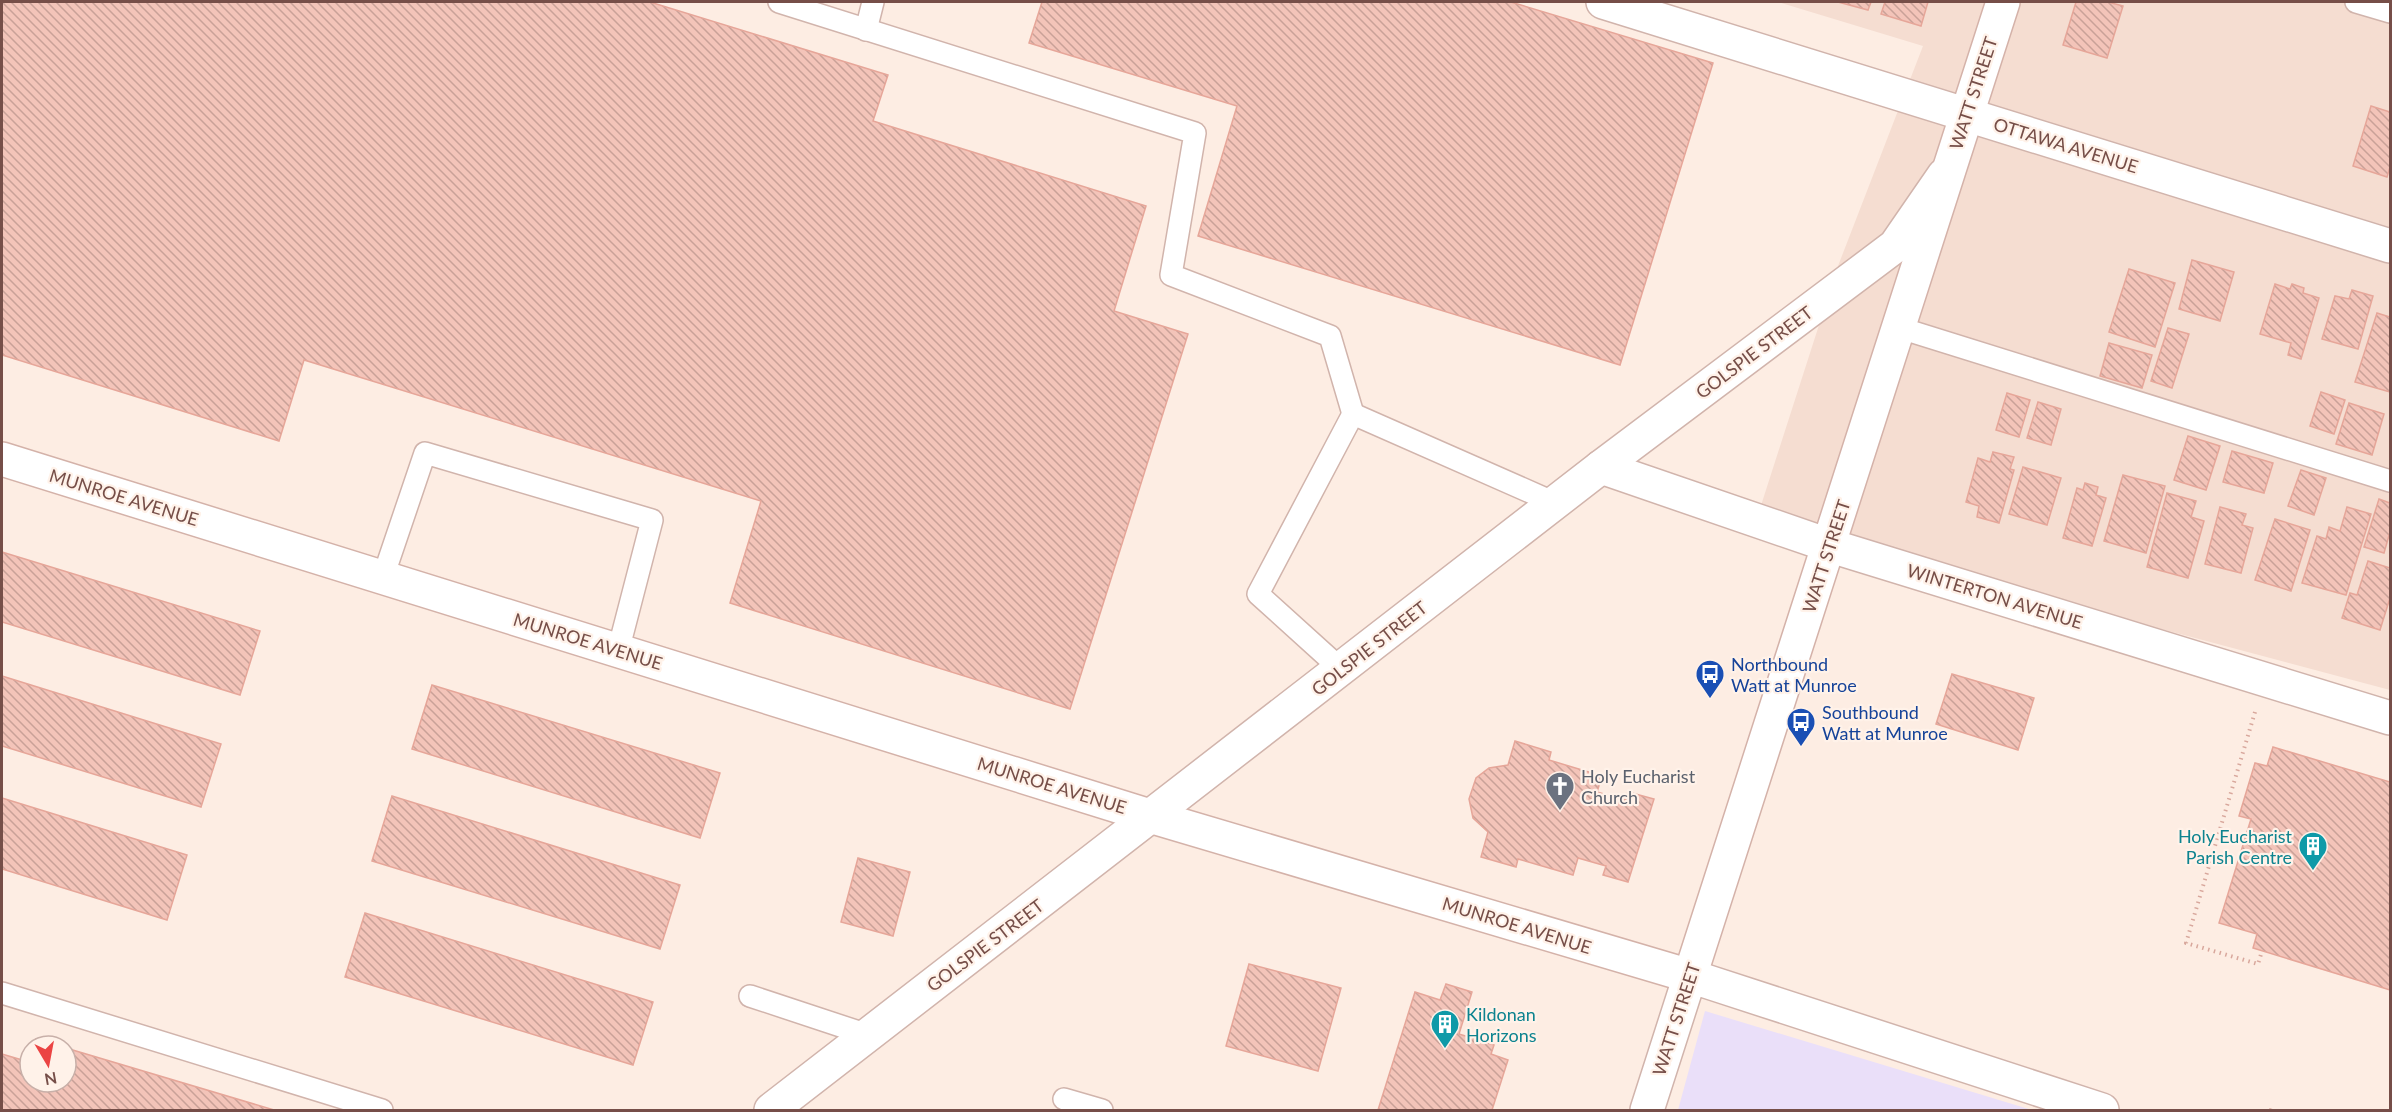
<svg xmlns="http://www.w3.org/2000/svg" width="2392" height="1112" font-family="Lato,sans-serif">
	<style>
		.residential { fill: #f5ddd1 }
		.education { fill: #eadff9 }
		.building { fill: url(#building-back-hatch); stroke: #e6a699; stroke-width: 1.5 }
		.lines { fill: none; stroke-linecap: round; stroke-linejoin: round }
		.service-casing { stroke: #d1b4ac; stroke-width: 24 }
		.minor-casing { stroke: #d1b4ac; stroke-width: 36 }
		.tertiary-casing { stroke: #d1b4ac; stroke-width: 36 }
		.secondary-casing { stroke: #d4b2a9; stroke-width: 36 }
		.path { stroke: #d8a79c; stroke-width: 4; stroke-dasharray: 1.5 4.5; stroke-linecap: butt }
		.service { stroke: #fff; stroke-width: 21 }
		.minor { stroke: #fff; stroke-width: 33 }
		.tertiary { stroke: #fff; stroke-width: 33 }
		.secondary { stroke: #fff; stroke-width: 33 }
		.labels { text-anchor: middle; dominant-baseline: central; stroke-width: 4.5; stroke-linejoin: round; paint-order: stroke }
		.street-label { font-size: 18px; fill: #764e48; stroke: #fff2e9 }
		.transit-label { font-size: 18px; fill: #164399; stroke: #fff2e9; text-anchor: start }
		.worship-label { font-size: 18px; fill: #5b616d; stroke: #fff2e9; text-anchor: start }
		.culture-label { font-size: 18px; fill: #0d838f; stroke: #fff2e9; text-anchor: end }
	</style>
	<defs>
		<pattern id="building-back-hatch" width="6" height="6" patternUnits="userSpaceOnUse" patternTransform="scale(1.5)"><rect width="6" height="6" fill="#f3c4b9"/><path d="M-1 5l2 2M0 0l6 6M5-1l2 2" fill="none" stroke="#c9a198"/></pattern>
	</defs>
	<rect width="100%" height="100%" fill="#fdede3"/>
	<!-- residential -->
	<polygon class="residential" points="1778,2 2390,2 2390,690 1756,521 1838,266 1923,46"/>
	<!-- education -->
	<polygon class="education" points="1705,1011 2032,1110 1678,1110"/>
	<!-- building -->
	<g class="building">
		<polygon points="2,2 650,2 888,75 873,121 1146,206 1114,311 1188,334 1070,709 730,603 761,501 304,360 279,441 2,355"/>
		<polygon points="1042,2 1511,2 1713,63 1620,365 1198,236 1237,106 1029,43"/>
		<polygon points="1838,2 1871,2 1868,10"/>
		<polygon points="1885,2 1928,2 1921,26 1881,14"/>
		<polygon points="2076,2 2108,2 2123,6 2107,58 2063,45"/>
		<polygon points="2371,106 2390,112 2390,167 2387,177 2353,166"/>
		<polygon points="2192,260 2234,272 2220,321 2179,309"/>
		<polygon points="2129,269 2175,283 2155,347 2109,332"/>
		<polygon points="2275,284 2290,289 2292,284 2304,288 2303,293 2319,298 2301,359 2288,355 2291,343 2260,334"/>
		<polygon points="2352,290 2373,296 2358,349 2322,339 2335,296 2349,299"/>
		<polygon points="2377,313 2390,317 2390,392 2355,382"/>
		<polygon points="2168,328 2189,334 2172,388 2151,381"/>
		<polygon points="2109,343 2152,355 2142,388 2100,376"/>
		<polygon points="2321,392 2345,400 2334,434 2310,426"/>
		<polygon points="2007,393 2030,400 2019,437 1996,430"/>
		<polygon points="2038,402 2061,409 2051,445 2027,438"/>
		<polygon points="2349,403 2384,414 2372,455 2336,444"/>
		<polygon points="2188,436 2220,446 2206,490 2174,480"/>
		<polygon points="2232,451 2273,463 2264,493 2223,482"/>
		<polygon points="1993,452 2014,457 2010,469 2014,470 1999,523 1977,517 1979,506 1966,502 1978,458 1990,462"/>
		<polygon points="2023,467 2061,478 2047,525 2009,514"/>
		<polygon points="2301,470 2326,478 2314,515 2288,506"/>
		<polygon points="2123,475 2165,486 2146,553 2104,541"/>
		<polygon points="2085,483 2098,487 2096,495 2106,498 2092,546 2063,538 2077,488 2083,490"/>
		<polygon points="2167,493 2196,501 2191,517 2204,521 2188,578 2147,567"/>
		<polygon points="2379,499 2390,503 2390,532 2384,553 2364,547"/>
		<polygon points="2220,507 2246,514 2242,525 2253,528 2241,573 2205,564"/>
		<polygon points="2347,507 2371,514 2346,595 2302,583 2317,536 2326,539 2329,527 2340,531"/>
		<polygon points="2275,519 2310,530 2291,591 2255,580"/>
		<polygon points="2,552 260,631 240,695 2,622"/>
		<polygon points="2368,561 2390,568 2390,598 2380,630 2342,618 2350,593 2357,595"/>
		<polygon points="1952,674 2034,698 2018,750 1936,724"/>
		<polygon points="2,676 221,744 201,807 2,746"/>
		<polygon points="432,685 720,773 700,838 412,749"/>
		<polygon points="1515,741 1551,752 1549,760 1602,776 1597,792 1625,800 1628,792 1654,799 1628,882 1603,875 1606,866 1578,858 1573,875 1518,859 1516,867 1481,857 1488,832 1473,818 1469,799 1476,778 1489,768 1508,765"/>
		<polygon points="2273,747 2390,782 2390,990 2253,948 2257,934 2219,923 2251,819 2239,816 2255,763 2267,766"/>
		<polygon points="392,796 680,885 660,949 372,861"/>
		<polygon points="2,798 187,855 167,920 2,869"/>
		<polygon points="858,858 910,872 893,936 841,922"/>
		<polygon points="365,913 653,1002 633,1065 345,977"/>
		<polygon points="1249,964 1341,988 1318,1071 1226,1046"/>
		<polygon points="1446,984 1472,992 1459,1034 1494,1045 1491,1054 1508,1060 1492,1110 1378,1110 1415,992 1440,1000"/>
		<polygon points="36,1039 60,1046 34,1046"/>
		<polygon points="66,1048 274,1110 2,1110 2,1054 29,1062 30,1060 30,1082 66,1082"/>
	</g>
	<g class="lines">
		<!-- service casing -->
		<g class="service-casing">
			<g id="service">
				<polyline points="779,2 1195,133 1171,275 1330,336 1353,414"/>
				<polyline points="2356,2 2390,12"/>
				<polyline points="866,30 873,2"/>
				<polyline points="1897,327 2390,481"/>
				<polyline points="383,577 425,453 652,520 618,651"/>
				<polyline points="1342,670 1258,594 1353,414 1555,503"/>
				<polyline points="2,993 382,1110"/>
				<polyline points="750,996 868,1035"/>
				<polyline points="1064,1099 1102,1110"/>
			</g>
		</g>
		<!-- minor casing -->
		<g class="minor-casing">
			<g id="minor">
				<polyline points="1603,2 2390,246"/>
				<polyline points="1601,467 1831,546 2390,718"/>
				<polyline points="771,1110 1601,467 1895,246 1944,175"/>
			</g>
		</g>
		<!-- tertiary casing -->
		<g class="tertiary-casing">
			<polyline id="tertiary" points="1647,1110 1690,976 2102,1110"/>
		</g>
		<!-- secondary casing -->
		<g class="secondary-casing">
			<path id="secondary" d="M 2,459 L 1153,817 L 1690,976 C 1795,651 1899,326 2003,2"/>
		</g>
		<!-- path -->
		<g class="path">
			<polyline points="2255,712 2186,943 2258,964 2262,951"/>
			<polyline points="2271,1110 2272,1107"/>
		</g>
		<!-- service -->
		<use href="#service" class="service"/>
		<!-- minor -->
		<use href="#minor" class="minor"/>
		<!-- tertiary -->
		<use href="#tertiary" class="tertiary"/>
		<!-- secondary -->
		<use href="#secondary" class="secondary"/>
	</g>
	<!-- icons -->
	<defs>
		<g id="bus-pin" transform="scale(1.5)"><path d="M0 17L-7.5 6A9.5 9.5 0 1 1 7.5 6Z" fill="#1a4fb4" stroke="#fff2e9"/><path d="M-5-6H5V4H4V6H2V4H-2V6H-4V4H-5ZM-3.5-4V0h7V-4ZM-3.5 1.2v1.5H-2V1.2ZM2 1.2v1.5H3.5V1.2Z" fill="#fff"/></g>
		<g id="church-pin" transform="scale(1.5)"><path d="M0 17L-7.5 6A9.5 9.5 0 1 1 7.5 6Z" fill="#6b7280" stroke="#fff2e9"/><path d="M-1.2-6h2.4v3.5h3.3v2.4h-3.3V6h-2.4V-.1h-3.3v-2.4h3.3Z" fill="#fff"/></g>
		<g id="building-pin" transform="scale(1.5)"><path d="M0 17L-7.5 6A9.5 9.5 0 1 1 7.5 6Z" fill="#0f9aa8" stroke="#fff2e9"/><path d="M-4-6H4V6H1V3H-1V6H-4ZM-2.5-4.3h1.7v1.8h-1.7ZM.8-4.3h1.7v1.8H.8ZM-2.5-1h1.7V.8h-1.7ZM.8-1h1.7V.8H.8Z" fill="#fff"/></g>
	</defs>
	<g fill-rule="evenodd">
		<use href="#bus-pin" x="1710" y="674"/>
		<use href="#bus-pin" x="1801" y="722"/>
		<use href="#church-pin" x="1560" y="786"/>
		<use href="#building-pin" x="2313" y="846"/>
		<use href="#building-pin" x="1445" y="1024"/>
	</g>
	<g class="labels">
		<!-- street labels -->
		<g class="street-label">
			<text transform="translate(1973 93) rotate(-72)">WATT STREET</text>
			<text transform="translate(2066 145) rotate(17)">OTTAWA AVENUE</text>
			<text transform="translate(1754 352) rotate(-37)">GOLSPIE STREET</text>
			<text transform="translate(124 497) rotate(17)">MUNROE AVENUE</text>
			<text transform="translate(1826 556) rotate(-72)">WATT STREET</text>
			<text transform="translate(1995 596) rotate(17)">WINTERTON AVENUE</text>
			<text transform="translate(588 641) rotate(17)">MUNROE AVENUE</text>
			<text transform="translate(1369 648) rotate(-38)">GOLSPIE STREET</text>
			<text transform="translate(1052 785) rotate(17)">MUNROE AVENUE</text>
			<text transform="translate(1517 925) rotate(17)">MUNROE AVENUE</text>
			<text transform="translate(985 945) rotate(-37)">GOLSPIE STREET</text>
			<text transform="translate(1676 1019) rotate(-72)">WATT STREET</text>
		</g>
		<!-- transit labels -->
		<g class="transit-label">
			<text x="1731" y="664">Northbound<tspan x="1731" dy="21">Watt at Munroe</tspan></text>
			<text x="1822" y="712">Southbound<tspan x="1822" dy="21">Watt at Munroe</tspan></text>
		</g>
		<!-- worship labels -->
		<g class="worship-label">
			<text x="1581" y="776">Holy Eucharist<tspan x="1581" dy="21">Church</tspan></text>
		</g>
		<!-- culture labels -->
		<g class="culture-label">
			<text x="2292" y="836">Holy Eucharist<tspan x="2292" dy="21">Parish Centre</tspan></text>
			<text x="1466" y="1014" text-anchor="start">Kildonan<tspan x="1466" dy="21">Horizons</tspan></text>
		</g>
	</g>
	<!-- border -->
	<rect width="2392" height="1112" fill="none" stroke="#764e48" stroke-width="6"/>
	<!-- north arrow -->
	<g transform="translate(48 1064) rotate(170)"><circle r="28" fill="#fff2e9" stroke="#c8b0a9" stroke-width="1.5"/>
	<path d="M0-4.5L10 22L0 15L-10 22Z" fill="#eb4443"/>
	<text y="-9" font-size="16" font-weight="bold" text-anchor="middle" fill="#764e48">N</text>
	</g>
</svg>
